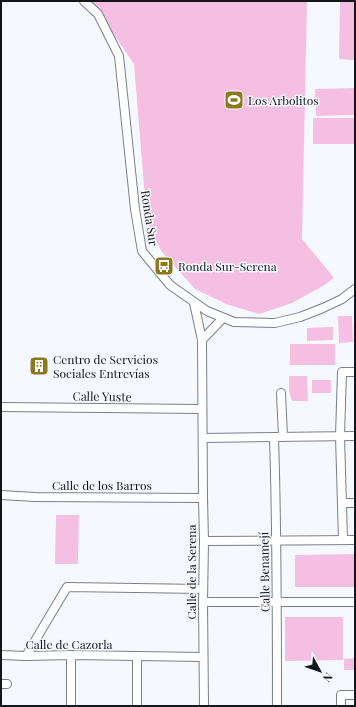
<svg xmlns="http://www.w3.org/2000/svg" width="356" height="707" font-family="'Playfair Display',serif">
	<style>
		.green { fill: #f4bfe1 }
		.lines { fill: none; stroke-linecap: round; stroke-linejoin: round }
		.minor-casing { stroke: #7a7f8e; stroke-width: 10 }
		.minor { stroke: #fff; stroke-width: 8 }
		.labels { text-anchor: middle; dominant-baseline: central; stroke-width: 3; stroke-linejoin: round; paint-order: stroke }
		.poi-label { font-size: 12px; fill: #14161c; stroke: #f6f8ff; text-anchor: start }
		.street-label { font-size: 12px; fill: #14161c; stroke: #f6f8ff }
	</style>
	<rect width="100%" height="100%" fill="#f6f8ff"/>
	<!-- green -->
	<g class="green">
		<polygon points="91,1 307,1 302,239 334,278 323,286 292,303 259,314 226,304 195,289 162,252 147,222 134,64"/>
		<polygon points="340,1 355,1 355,60 339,59"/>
		<polygon points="355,88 355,115 316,116 315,89"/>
		<rect x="313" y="118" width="42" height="26"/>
		<polygon points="338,316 352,316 353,342 339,343"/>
		<polygon points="333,327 333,340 307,341 307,328"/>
		<rect x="290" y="344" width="45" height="21"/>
		<polygon points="289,376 307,376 308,401 292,401 289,391"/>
		<rect x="312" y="380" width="19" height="13"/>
		<polygon points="56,515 79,515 78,564 55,564"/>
		<polygon points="354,554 354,587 295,587 295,555"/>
		<polygon points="285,617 343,617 343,660 285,661"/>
		<polygon points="355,658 355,670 344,670 344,659"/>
	</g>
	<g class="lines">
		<!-- minor casing -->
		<g class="minor-casing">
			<g id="minor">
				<polyline points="84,1 98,14 119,56 135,209 142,251 170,285 207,311 234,322 275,323 300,317 323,308 342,299 355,289"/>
				<polyline points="194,303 202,340 203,498 204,541 203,602 204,706"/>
				<polyline points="202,340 223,318"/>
				<polyline points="281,393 283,437"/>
				<polyline points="1,407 202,409"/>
				<path d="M 274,437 C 277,527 277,616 277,706"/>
				<polyline points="203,438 355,436"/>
				<polyline points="1,495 35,497 203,498"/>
				<polyline points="342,503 355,503"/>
				<polyline points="343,540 340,436 342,372 355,372"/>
				<polyline points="204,541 355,540"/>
				<polyline points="203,602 355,602"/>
				<polyline points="1,655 26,656 71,655 203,657"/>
				<polyline points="71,655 71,706"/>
				<polyline points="26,656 67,587 203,589"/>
				<polyline points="137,657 137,706"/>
				<polyline points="1,684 7,684"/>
				<polyline points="341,706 341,695 355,695"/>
			</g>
		</g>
		<!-- minor -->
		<use href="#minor" class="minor"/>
	</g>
	<!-- icons -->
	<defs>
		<g id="stadium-square" transform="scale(1)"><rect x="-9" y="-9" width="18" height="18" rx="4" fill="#8c791e" stroke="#f6f8ff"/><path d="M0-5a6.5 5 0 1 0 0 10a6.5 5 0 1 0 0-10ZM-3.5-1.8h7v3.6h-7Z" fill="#fff"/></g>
		<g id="bus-square" transform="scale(1)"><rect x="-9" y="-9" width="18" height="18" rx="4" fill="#8c791e" stroke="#f6f8ff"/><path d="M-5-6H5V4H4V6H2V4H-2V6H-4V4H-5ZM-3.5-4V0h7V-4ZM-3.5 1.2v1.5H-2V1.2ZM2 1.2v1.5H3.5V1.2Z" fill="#fff"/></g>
		<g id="building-square" transform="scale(1)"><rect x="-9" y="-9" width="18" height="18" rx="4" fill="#8c791e" stroke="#f6f8ff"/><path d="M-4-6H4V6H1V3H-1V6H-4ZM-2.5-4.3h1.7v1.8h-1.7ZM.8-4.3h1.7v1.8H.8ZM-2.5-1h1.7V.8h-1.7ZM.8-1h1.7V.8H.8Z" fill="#fff"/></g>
	</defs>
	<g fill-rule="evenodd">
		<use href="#stadium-square" x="234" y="100"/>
		<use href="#bus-square" x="164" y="266"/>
		<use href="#building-square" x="39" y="366"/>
	</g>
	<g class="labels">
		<!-- poi labels -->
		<g class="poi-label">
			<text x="248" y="100">Los Arbolitos</text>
			<text x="178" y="266">Ronda Sur-Serena</text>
			<text x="53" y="359">Centro de Servicios<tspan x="53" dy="14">Sociales Entrevías</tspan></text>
		</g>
		<!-- street labels -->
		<g class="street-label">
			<text transform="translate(150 218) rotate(81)">Ronda Sur</text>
			<text transform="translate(102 396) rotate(1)">Calle Yuste</text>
			<text x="102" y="485">Calle de los Barros</text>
			<text transform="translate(191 572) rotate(-90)">Calle de la Serena</text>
			<text transform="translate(264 572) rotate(-91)">Calle Benamejí</text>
			<text x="69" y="644">Calle de Cazorla</text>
		</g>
	</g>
	<!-- border -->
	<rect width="356" height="707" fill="none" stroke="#14161c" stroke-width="4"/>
	<!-- north arrow -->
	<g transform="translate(320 671) rotate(130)" stroke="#f6f8ff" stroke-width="3" paint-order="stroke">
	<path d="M0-3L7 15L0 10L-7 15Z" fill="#14161c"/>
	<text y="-6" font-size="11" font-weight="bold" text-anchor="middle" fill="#14161c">N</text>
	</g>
</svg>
